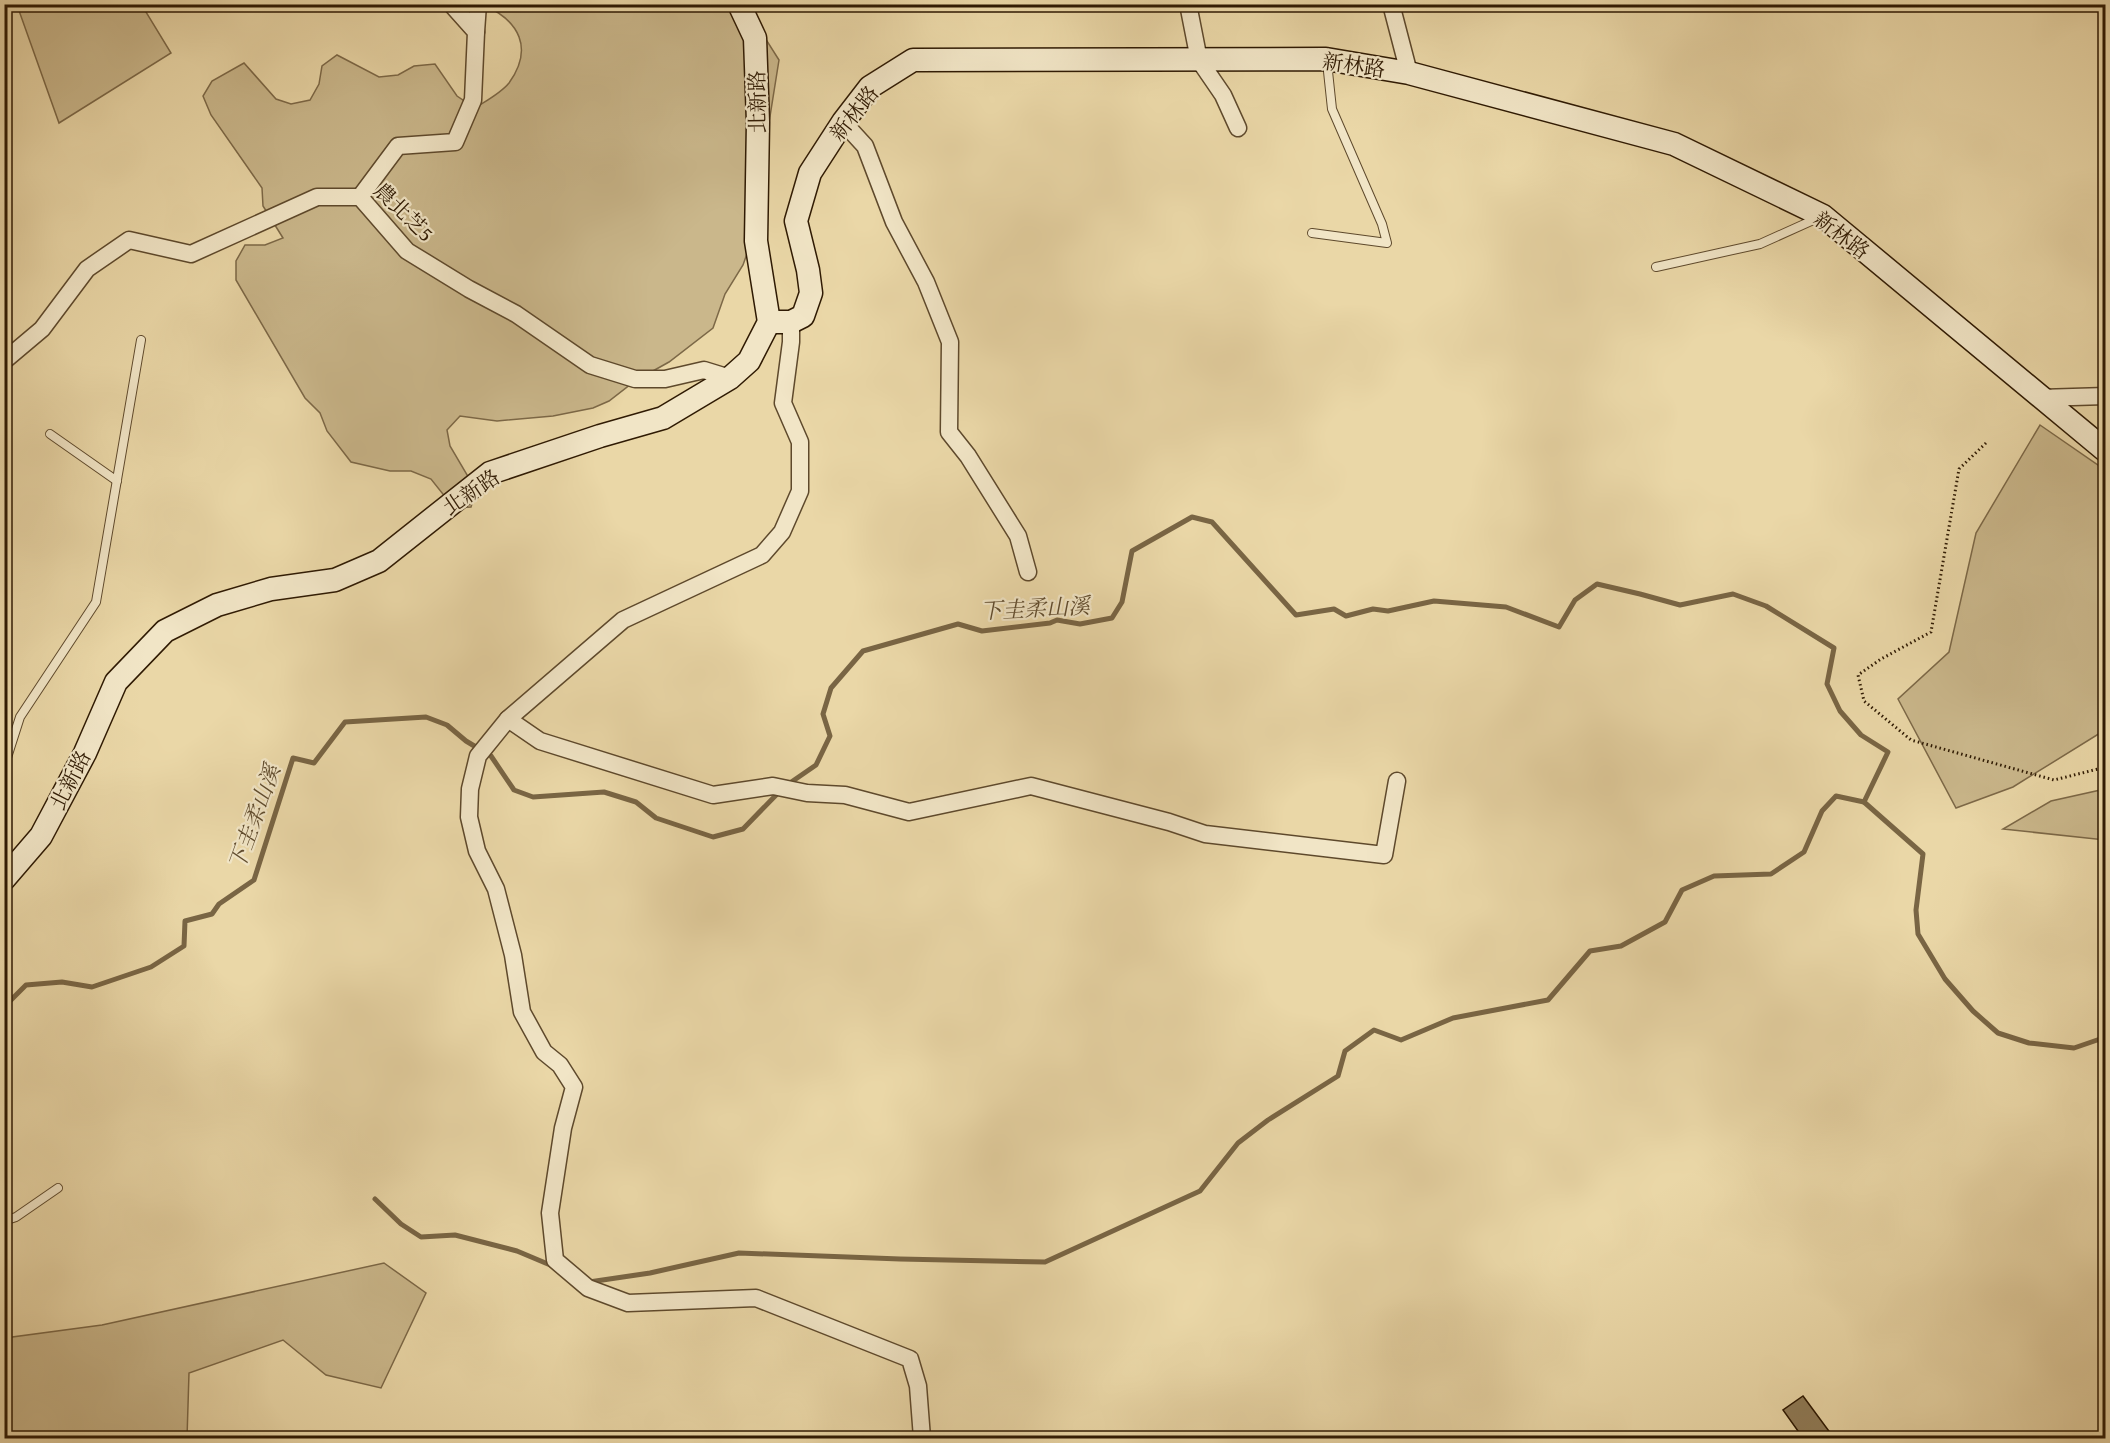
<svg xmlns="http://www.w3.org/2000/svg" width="2110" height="1443" font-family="'Gentium Book Plus','Noto Serif TC',serif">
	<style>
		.green { fill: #cab78b; stroke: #7c6847; stroke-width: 1.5 }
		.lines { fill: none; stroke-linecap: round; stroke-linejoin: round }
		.stream { stroke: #796544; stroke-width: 5 }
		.building { fill: #907c58; stroke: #2f1a03; stroke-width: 1.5 }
		.lane-casing { stroke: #5e492c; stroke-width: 10 }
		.street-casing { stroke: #5e492c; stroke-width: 19 }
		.secondary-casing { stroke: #2f1a03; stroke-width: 25 }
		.path { stroke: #2f1a03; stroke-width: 3; stroke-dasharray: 1.5 3; stroke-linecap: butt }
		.lane { stroke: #f1e5c6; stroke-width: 8 }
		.street { stroke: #f1e5c6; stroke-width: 16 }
		.secondary { stroke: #f1e5c6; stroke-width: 22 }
		.labels { text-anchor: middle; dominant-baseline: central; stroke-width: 4.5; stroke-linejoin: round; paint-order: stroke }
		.street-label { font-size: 21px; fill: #2f1a03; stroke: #f1e5c6 }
		.water-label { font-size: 22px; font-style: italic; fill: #604c2e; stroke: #f1e5c6 }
	</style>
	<rect width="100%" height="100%" fill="#ead7a7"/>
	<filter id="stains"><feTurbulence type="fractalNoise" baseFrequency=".00333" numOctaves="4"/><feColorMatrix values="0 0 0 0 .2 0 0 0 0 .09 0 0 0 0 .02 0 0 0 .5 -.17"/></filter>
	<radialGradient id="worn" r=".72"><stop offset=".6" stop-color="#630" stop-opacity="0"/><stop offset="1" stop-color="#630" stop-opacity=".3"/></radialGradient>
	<!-- green -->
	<g class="green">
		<polygon points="17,5 138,5 143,7 171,53 59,123"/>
		<path d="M 484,5 L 738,5 L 760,30 L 779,60 L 749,248 L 743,265 L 725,294 L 713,328 L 669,362 L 635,381 L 609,401 L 593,408 L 553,416 L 497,421 L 460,416 L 447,430 L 450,446 L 476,490 L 471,507 L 454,508 L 431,479 L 411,471 L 390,471 L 351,462 L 327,431 L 320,413 L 305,398 L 236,280 L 236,261 L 245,245 L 265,245 L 283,238 L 263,206 L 262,188 L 211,115 L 203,96 L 212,81 L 244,63 L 276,99 L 291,104 L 310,100 L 319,84 L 322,66 L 337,55 L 379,77 L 398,75 L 414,66 L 435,64 L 457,96 L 475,108 C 486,101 501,93 509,83 C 534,48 519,21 484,5 Z"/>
		<polygon points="2040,425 2105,470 2105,730 2013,787 1956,808 1898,699 1949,652 1976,533"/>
		<polygon points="2105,789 2105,840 2003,829 2051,801"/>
		<polygon points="384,1263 426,1293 381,1388 326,1375 283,1340 189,1373 187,1438 5,1438 5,1338 102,1325"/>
	</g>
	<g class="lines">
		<!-- stream -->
		<g class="stream">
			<polyline points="787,785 816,765 830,736 823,714 831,688 863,651 958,624 982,631 1050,623 1057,620 1080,624 1112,618 1122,602 1132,551 1192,517 1212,522 1296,615 1334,609 1346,616 1373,609 1388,611 1434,601 1506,607 1559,627 1575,600 1597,584 1640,594 1680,605 1733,594 1766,606 1834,648 1827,684 1840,711 1861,735 1888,752 1864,802 1923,854 1916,910 1918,934 1945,979 1973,1011 1998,1033 2029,1043 2074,1048 2106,1037"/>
			<polyline points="4,1007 26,985 62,982 92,987 151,967 184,946 185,921 212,914 219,904 254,880 293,758 314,763 345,722 426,717 447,725 466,741 491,756 514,790 533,797 604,792 636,802 656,818 713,837 743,829 780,791"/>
			<polyline points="375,1199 401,1224 421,1237 455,1235 517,1251 555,1267"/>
			<polyline points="589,1282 650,1273 739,1253 900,1259 1045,1262 1200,1191 1238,1143 1268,1120 1338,1076 1345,1051 1374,1030 1401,1040 1453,1018 1548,1000 1590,951 1621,946 1665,922 1682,890 1714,876 1771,874 1804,852 1822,811 1836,796 1864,802"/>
		</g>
	</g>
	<!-- building -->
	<polygon class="building" points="1803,1396 1834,1438 1803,1438 1783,1410"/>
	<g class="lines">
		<!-- lane casing -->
		<g class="lane-casing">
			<g id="lane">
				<polyline points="1312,233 1387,243 1382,224 1332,109 1327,62"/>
				<polyline points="1656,267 1760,244 1820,217"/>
				<polyline points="50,434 117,481"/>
				<polyline points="4,767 20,717 96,602 141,340"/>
				<polyline points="4,1221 16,1217 58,1188"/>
			</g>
		</g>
		<!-- street casing -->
		<g class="street-casing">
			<g id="street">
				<polyline points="1188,4 1199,60 1223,95 1238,128"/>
				<polyline points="1391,4 1409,73"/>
				<polyline points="476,32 478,4"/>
				<polyline points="843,122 865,146 894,222 926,282 950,342 949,432 968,456 1018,536 1028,572"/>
				<polyline points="360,197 398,146 455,142 473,100 476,32 451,4"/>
				<polyline points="791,322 791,342 783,403 800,442 800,491 782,532 762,555 623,620 508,719 478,756 470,789 469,817 477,851 496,889 513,955 522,1012 544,1052 560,1065 574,1087 563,1128 550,1213 555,1260 588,1288 628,1303 756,1298 910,1359 918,1386 922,1438"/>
				<polyline points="4,361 42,329 87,269 129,240 191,254 317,197 360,197 407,251 469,289 516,314 590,365 635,379 665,379 704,370 730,378"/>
				<polyline points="2040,398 2106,396"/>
				<polyline points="508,719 540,741 713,795 773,786 807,793 845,795 909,812 1031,786 1169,822 1205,834 1384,855 1397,781"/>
			</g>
		</g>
		<!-- secondary casing -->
		<g class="secondary-casing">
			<g id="secondary">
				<polyline points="769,322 791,322 803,316 811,293 808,270 796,221 810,173 843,122 870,87 913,60 1326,59 1409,73 1674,144 1823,216 2106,451"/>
				<polyline points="4,879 41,836 85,753 116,682 165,631 217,605 271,589 335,580 379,561 490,473 600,436 663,418 730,378 749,361 769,322 756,241 758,122 755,38 739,4"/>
			</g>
		</g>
		<!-- path -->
		<polyline class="path" points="1986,443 1959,469 1931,632 1881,659 1858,675 1864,701 1911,740 2054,780 2106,767"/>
		<!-- lane -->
		<use href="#lane" class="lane"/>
		<!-- street -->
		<use href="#street" class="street"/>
		<!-- secondary -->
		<use href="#secondary" class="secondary"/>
	</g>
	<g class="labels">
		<!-- street labels -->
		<g class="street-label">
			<text transform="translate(1354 65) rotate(8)">新林路</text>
			<text transform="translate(757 102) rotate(-91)">北新路</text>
			<text transform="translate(854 113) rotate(-51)">新林路</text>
			<text transform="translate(404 212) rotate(44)">農北芝5</text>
			<text transform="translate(1842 235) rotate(37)">新林路</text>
			<text transform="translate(471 492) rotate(-34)">北新路</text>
			<text transform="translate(70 780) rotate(-63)">北新路</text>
		</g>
		<!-- water labels -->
		<g class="water-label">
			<text transform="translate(1035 608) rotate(-3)">下圭柔山溪</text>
			<text transform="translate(254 817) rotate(-70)">下圭柔山溪</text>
		</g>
	</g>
	<!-- margin -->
	<rect width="2110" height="1443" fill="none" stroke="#ead7a7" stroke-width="24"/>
	<rect x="6" y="6" width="2098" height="1431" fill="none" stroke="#2f1a03" stroke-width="3"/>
	<rect x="12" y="12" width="2086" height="1419" fill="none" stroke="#2f1a03" stroke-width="1.5"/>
	<rect width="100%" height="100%" filter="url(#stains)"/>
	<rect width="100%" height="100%" fill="url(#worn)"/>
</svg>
